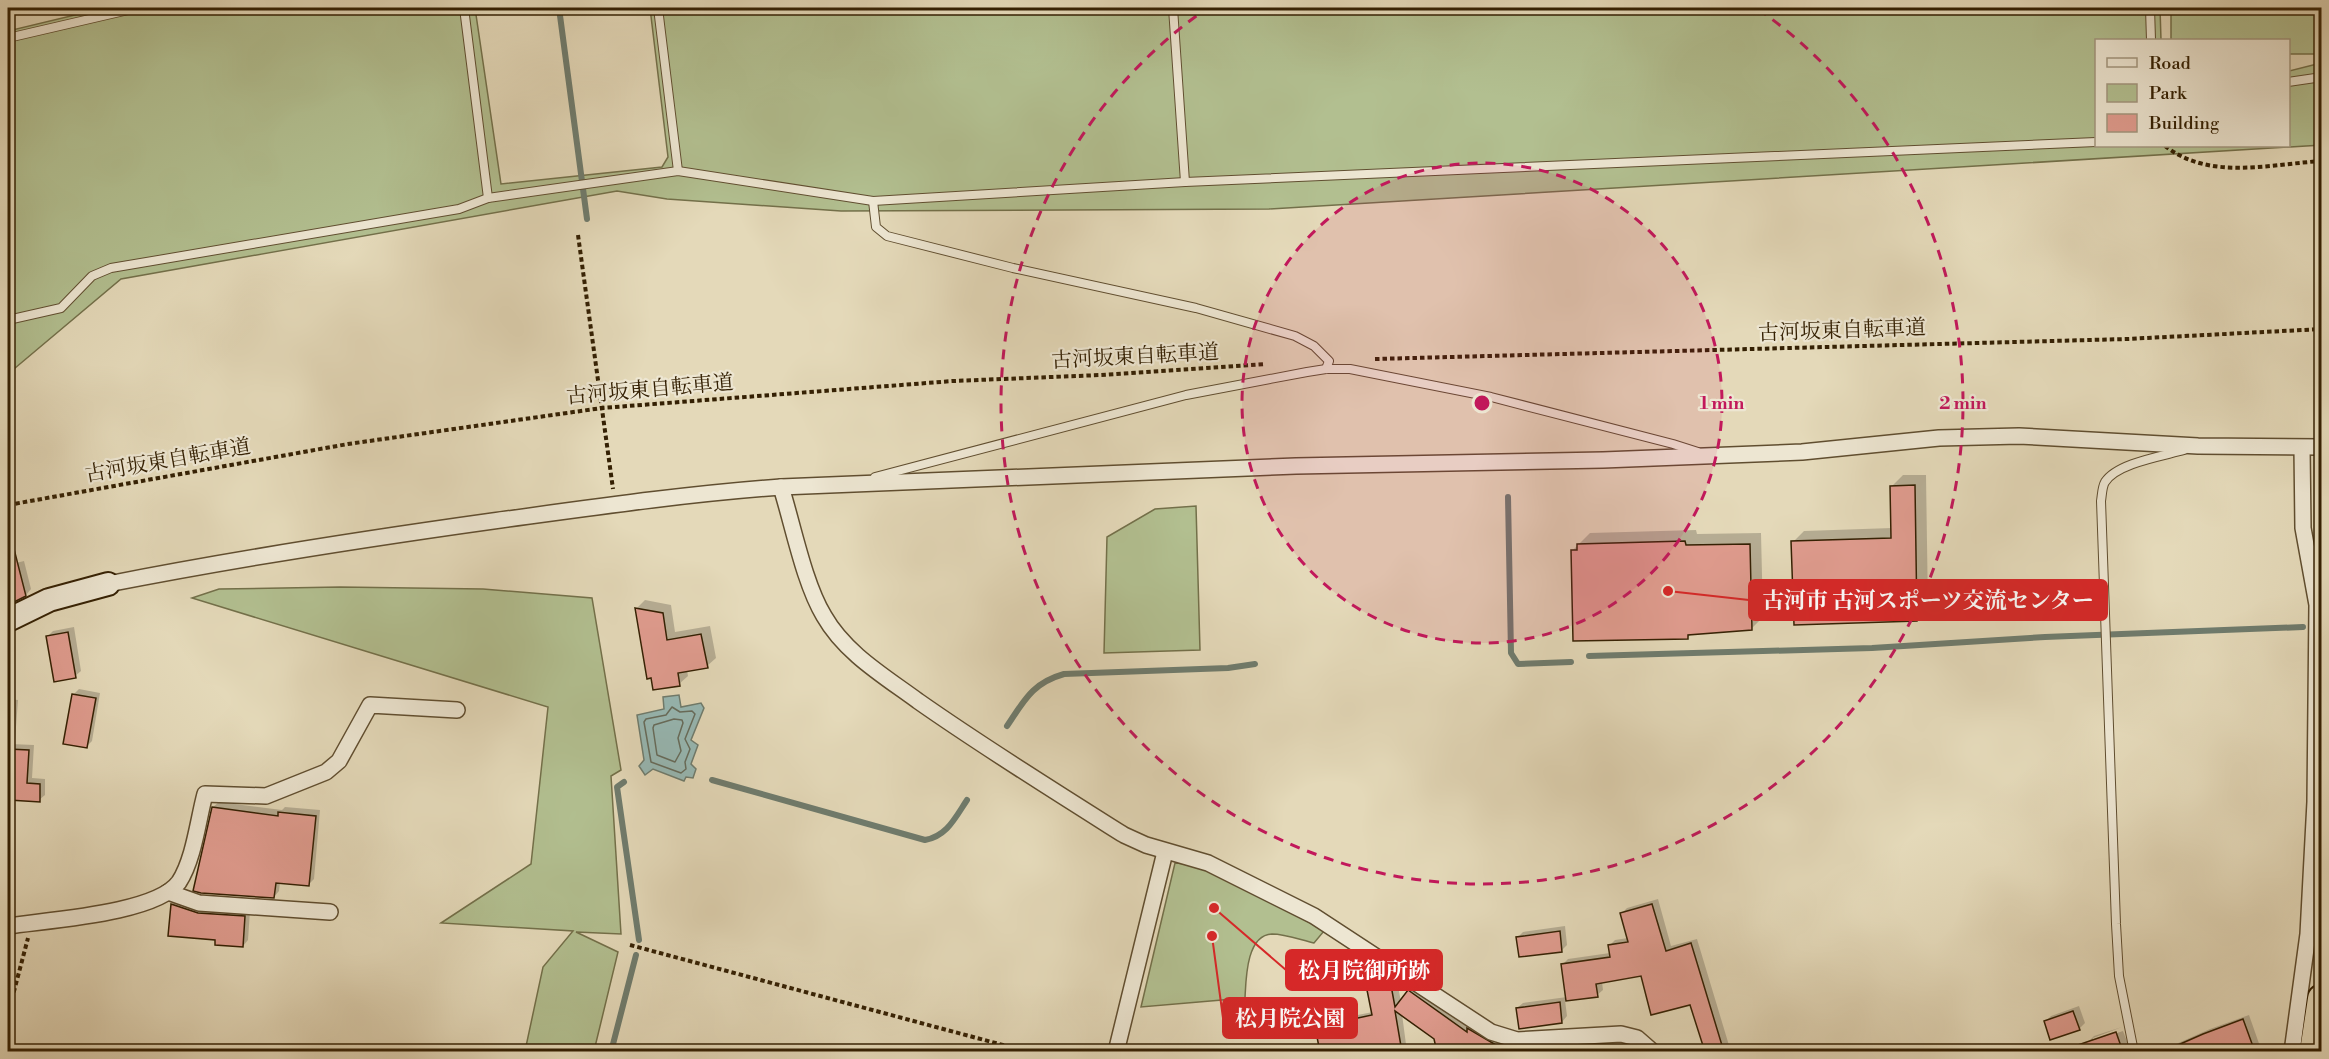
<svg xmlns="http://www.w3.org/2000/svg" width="2329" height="1059" font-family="'Libre Bodoni','Noto Serif JP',serif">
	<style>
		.green { fill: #b2bf90; stroke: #73704a; stroke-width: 1.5 }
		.water { fill: #97b9b5; stroke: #6f7c6e; stroke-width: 1.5 }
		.shadow { fill: #0003 }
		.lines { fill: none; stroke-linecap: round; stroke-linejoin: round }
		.shore { stroke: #666c5c; stroke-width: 1.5 }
		.stream { stroke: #6f7c6e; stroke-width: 6 }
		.building { fill: #e09c8f; stroke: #342003; stroke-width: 1.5 }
		.lane-casing { stroke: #604e30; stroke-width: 10 }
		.street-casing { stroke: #604e30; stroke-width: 18 }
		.secondary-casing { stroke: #342003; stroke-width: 26 }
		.highway-casing { stroke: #342003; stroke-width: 32 }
		.path { stroke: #342003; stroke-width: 4; stroke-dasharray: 4.5 3; stroke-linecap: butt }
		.lane { stroke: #ede6d2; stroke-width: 8 }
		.street { stroke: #ede6d2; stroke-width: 15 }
		.secondary { stroke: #ede6d2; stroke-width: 22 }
		.highway { stroke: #e4d9b9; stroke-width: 28 }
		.ring { fill: none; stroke: #c2185b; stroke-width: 3; stroke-dasharray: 10 8 }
		.labels { text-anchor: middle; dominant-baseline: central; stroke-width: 4.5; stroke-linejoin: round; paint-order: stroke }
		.street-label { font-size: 21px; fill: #342003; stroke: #ede6d2 }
		.centre { fill: #c2185b; stroke: #ede6d2; stroke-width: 3 }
		.ring-label { font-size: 18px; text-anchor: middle; font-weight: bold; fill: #c2185b; stroke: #ede6d2; stroke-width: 4.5; stroke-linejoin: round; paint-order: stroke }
		.leader { fill: none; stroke: #d62828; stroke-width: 2 }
		.callout-dot { fill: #d62828; stroke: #ede6d2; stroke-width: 2 }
		.callout { fill: #d62828; stroke: #d62828; stroke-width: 2 }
		.callout-label { font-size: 22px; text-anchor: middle; font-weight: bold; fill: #fff }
	</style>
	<rect width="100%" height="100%" fill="#e4d9b9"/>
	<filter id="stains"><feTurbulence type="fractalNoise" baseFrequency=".00333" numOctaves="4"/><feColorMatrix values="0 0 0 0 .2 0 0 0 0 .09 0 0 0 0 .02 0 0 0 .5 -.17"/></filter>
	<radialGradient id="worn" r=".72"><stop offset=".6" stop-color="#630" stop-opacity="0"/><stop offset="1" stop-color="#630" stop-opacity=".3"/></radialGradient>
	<!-- green -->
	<g class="green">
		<polygon points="104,8 475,8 501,184 662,167 668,157 650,8 2160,8 2161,40 2096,40 2096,146 2288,146 2289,71 2321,63 2322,145 1269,209 841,211 667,199 617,191 121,279 8,374 8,31"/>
		<polygon points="2171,8 2321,8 2321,54 2289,54 2288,40 2171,40"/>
		<polygon points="1196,506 1200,650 1104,653 1107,537 1155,509"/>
		<polygon points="340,587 483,589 592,598 621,770 611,776 621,934 576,932 618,952 594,1051 525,1051 543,967 573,931 441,923 531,864 548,707 192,598 219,589"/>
		<path d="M 1175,863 C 1219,864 1285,909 1324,931 L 1314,943 C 1301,940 1285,934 1272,934 C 1246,935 1246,980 1245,998 L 1141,1007 Z"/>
	</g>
	<!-- water -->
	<polygon class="water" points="679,695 681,707 701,703 704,708 691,740 698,745 691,764 696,769 693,778 686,777 684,781 653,769 645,775 639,766 644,760 637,715 664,709 663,697"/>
	<!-- shadow -->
	<g class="shadow">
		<polygon points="1903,475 1926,475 1928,609 1917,620 1793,542 1804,531 1892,528 1892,486"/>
		<polygon points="1696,530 1697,534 1761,533 1763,617 1751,629 1692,633 1688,637 1573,550 1590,533"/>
		<polygon points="24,561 31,589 26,595 8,603 8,565"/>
		<polygon points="645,600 671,605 675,632 710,626 716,658 707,666 687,670 688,676 679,684 637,608"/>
		<polygon points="74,627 81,671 75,676 48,636 53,631"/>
		<polygon points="8,653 12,653 9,699 18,700 15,740 11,744 34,745 32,778 45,779 45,795 39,800 8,795"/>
		<polygon points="79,689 100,693 92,741 86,747 73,695"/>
		<polygon points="219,802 282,810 285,807 320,810 314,879 308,885 280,882 279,891 274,897 213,807"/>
		<polygon points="177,899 250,911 248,940 243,946 217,938 172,904"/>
		<polygon points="1658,899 1671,946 1697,939 1731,1052 1707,1052 1691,1003 1642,975 1602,982 1603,990 1597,995 1565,1000 1567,1016 1562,1022 1517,1008 1523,1003 1567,997 1563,964 1568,959 1610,953 1609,946 1615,940 1628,938 1621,914 1627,908"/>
		<polygon points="1565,926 1567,945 1562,950 1518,937 1523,932"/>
		<polygon points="1396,976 1401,1002 1414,985 1517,1048 1513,1052 1501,1052 1464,1047 1438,1052 1436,1038 1402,1014 1407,1052 1321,1052 1316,1027 1322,1022 1373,1012 1368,986 1373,980"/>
		<polygon points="2079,1006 2085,1023 2079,1029 2045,1022 2051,1016"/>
		<polygon points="2249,1015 2262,1052 2158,1052 2210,1029"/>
		<polygon points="2122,1027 2093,1038 2093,1041 2123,1031 2128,1044 2122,1050 2088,1042 2094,1036"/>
	</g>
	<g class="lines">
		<!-- shore -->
		<g class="shore">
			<polygon points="672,707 680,712 692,711 695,714 685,739 690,749 685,762 686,769 681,773 651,762 644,722 646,719 666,715"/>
			<polygon points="674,719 682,720 683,723 678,738 681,751 675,762 657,755 653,728 654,725"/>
		</g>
		<!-- stream -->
		<g class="stream">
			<polyline points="559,8 587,219"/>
			<polyline points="1508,497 1511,653 1518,664 1571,662"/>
			<polyline points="1589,656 1872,648 2045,637 2303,627"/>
			<path d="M 1007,726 C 1024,701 1032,683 1064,674 L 1228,668 L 1255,664"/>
			<path d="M 712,780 L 925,840 C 947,836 955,818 967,800"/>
			<polyline points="624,782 617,787 639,940"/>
			<polyline points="611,1052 636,955"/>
		</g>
	</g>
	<!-- building -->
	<g class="building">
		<polygon points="1915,485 1917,621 1794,625 1791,541 1891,538 1890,486"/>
		<polygon points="1685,541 1686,545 1750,544 1752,630 1688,635 1688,639 1573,641 1571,550 1577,550 1577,544"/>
		<polygon points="8,545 13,545 26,596 8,605"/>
		<polygon points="635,608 663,613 667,640 701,634 708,668 678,673 680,686 653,690 651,678 647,679"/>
		<polygon points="68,632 76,678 54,682 46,636"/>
		<polygon points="72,694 96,698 87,748 63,744"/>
		<polygon points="8,749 29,750 27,783 40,784 40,802 9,800 11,767 8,767"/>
		<polygon points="212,807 278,816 278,812 316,816 309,886 276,883 274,898 201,893 193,891"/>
		<polygon points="171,904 198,913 245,916 243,947 215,945 215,940 168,936"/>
		<polygon points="1652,904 1666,951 1691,943 1724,1052 1705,1052 1690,1005 1651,1015 1641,976 1596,984 1598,997 1566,1001 1561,964 1610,957 1608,945 1628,942 1620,913"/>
		<polygon points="1560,931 1562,952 1519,957 1516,937"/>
		<polygon points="1390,980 1395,1007 1408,990 1467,1032 1467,1028 1508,1052 1464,1048 1437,1052 1434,1039 1395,1011 1402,1052 1320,1052 1315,1027 1372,1015 1366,985"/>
		<polygon points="1560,1002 1562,1023 1519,1029 1516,1008"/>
		<polygon points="2073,1011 2080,1030 2050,1040 2044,1021"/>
		<polygon points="2243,1019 2255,1052 2162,1052 2203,1034"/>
		<polygon points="2116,1032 2123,1052 2066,1052 2066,1049"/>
	</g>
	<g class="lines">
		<!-- lane casing -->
		<g class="lane-casing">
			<g id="lane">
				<polyline points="464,8 488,198"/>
				<polyline points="658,8 678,171"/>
				<polyline points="1173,8 1185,182"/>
				<polyline points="2150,8 2151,40"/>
				<polyline points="8,38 137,8"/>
				<polyline points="2288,82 2322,77"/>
				<polyline points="873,201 876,227 887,236 1013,268 1196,308 1295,336 1314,346 1329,361 1326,369"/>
				<polyline points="8,320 61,308 92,276 111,268 459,209 488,198 678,171 873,201 1185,182 2096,142"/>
				<polyline points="875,477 1186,395 1307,372 1326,369 1350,369 1491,397 1673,444 1698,452"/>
				<path d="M 2134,1052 L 2119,976 L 2116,924 L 2101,501 C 2102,495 2102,487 2105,482 C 2117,463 2163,456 2184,450"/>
			</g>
		</g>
		<!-- street casing -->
		<g class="street-casing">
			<g id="street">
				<path d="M 781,487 C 793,525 804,583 824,616 C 845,653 884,676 918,701 C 985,748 1054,791 1124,835 L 1146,845 L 1208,863 L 1314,916 L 1491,1032 L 1517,1040 L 1621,1034 L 1637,1038 L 1653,1052"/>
				<path d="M 108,584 C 235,559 364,539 493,521 C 589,508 685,494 781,487 L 1296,466 L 1603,460 L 1802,452 L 1939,438 L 2019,436 L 2198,446 L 2322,447"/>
				<polyline points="168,892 199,903 330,912"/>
				<path d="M 8,926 C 46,920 156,914 179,882 C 194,859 198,820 205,794 L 266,796 L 326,772 L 339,761 L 370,705 L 457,710"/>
				<polyline points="1116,1052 1165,852"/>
				<polyline points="2292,1052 2308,934 2315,802 2317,605 2303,528 2302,448"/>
			</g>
		</g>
		<!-- secondary casing -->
		<g class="secondary-casing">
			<polyline id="secondary" points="8,620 49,600 108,584"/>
		</g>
		<!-- highway casing -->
		<g class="highway-casing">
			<polyline id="highway" points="2314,1052 2322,999"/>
		</g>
		<!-- path -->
		<g class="path">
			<path d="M 2165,146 C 2210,181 2270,164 2322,161"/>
			<polyline points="578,235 613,489"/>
			<polyline points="1375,359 2127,339 2322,329"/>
			<polyline points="8,505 348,444 602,408 953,381 1101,375 1265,364"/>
			<polyline points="630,945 1029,1052"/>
			<polyline points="8,1014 28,938"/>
		</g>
		<!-- lane -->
		<use href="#lane" class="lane"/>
		<!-- street -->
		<use href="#street" class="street"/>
		<!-- secondary -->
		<use href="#secondary" class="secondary"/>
		<!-- highway -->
		<use href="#highway" class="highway"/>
	</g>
	<!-- distance rings -->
	<circle cx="1482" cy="403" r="240" fill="#c2185b" fill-opacity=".12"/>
	<g class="ring">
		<circle cx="1482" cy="403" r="240"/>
		<path d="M1758 9A481 481 0 1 1 1206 9"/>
	</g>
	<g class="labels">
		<!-- street labels -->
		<g class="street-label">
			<text transform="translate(1842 331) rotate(-2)">古河坂東自転車道</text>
			<text transform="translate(1135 357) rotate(-3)">古河坂東自転車道</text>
			<text transform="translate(650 390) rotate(-5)">古河坂東自転車道</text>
			<text transform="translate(168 461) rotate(-10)">古河坂東自転車道</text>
		</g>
	</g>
	<circle cx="1482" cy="403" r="9" class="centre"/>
	<g class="ring-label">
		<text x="1722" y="409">1 min</text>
		<text x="1963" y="409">2 min</text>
	</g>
	<!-- callouts -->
	<path class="leader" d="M1668 591L1749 600M1214 908L1286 970M1212 936L1223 1018"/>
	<g class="callout-dot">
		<circle cx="1668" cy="591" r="6"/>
		<circle cx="1214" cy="908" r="6"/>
		<circle cx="1212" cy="936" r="6"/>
	</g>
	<g class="callout">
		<rect x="1749" y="580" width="358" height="40" rx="6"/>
		<rect x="1286" y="950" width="156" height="40" rx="6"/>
		<rect x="1223" y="998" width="134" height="40" rx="6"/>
	</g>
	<g class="callout-label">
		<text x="1928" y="608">古河市 古河スポーツ交流センター</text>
		<text x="1364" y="978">松月院御所跡</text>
		<text x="1290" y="1026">松月院公園</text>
	</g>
	<!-- margin -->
	<rect width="2329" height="1059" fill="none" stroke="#e4d9b9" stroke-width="30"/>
	<rect x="9" y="9" width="2311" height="1041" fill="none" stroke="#342003" stroke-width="3"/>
	<rect x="15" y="15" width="2299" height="1029" fill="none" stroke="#342003" stroke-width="1.5"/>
	<!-- legend -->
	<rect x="2095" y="39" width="195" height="108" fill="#ede6d2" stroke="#a3977f" stroke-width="1.5"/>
	<rect x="2107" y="58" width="30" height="9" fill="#ede6d2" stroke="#a3977f" stroke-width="1.5"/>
	<text x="2149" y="69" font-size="18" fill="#342003">Road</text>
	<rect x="2107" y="84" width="30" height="18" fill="#b2bf90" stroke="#a3977f" stroke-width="1.5"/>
	<text x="2149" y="99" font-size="18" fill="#342003">Park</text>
	<rect x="2107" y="114" width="30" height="18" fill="#e09c8f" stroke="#a3977f" stroke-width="1.5"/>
	<text x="2149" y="129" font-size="18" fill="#342003">Building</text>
	<rect width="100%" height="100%" filter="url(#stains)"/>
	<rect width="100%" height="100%" fill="url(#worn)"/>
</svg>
